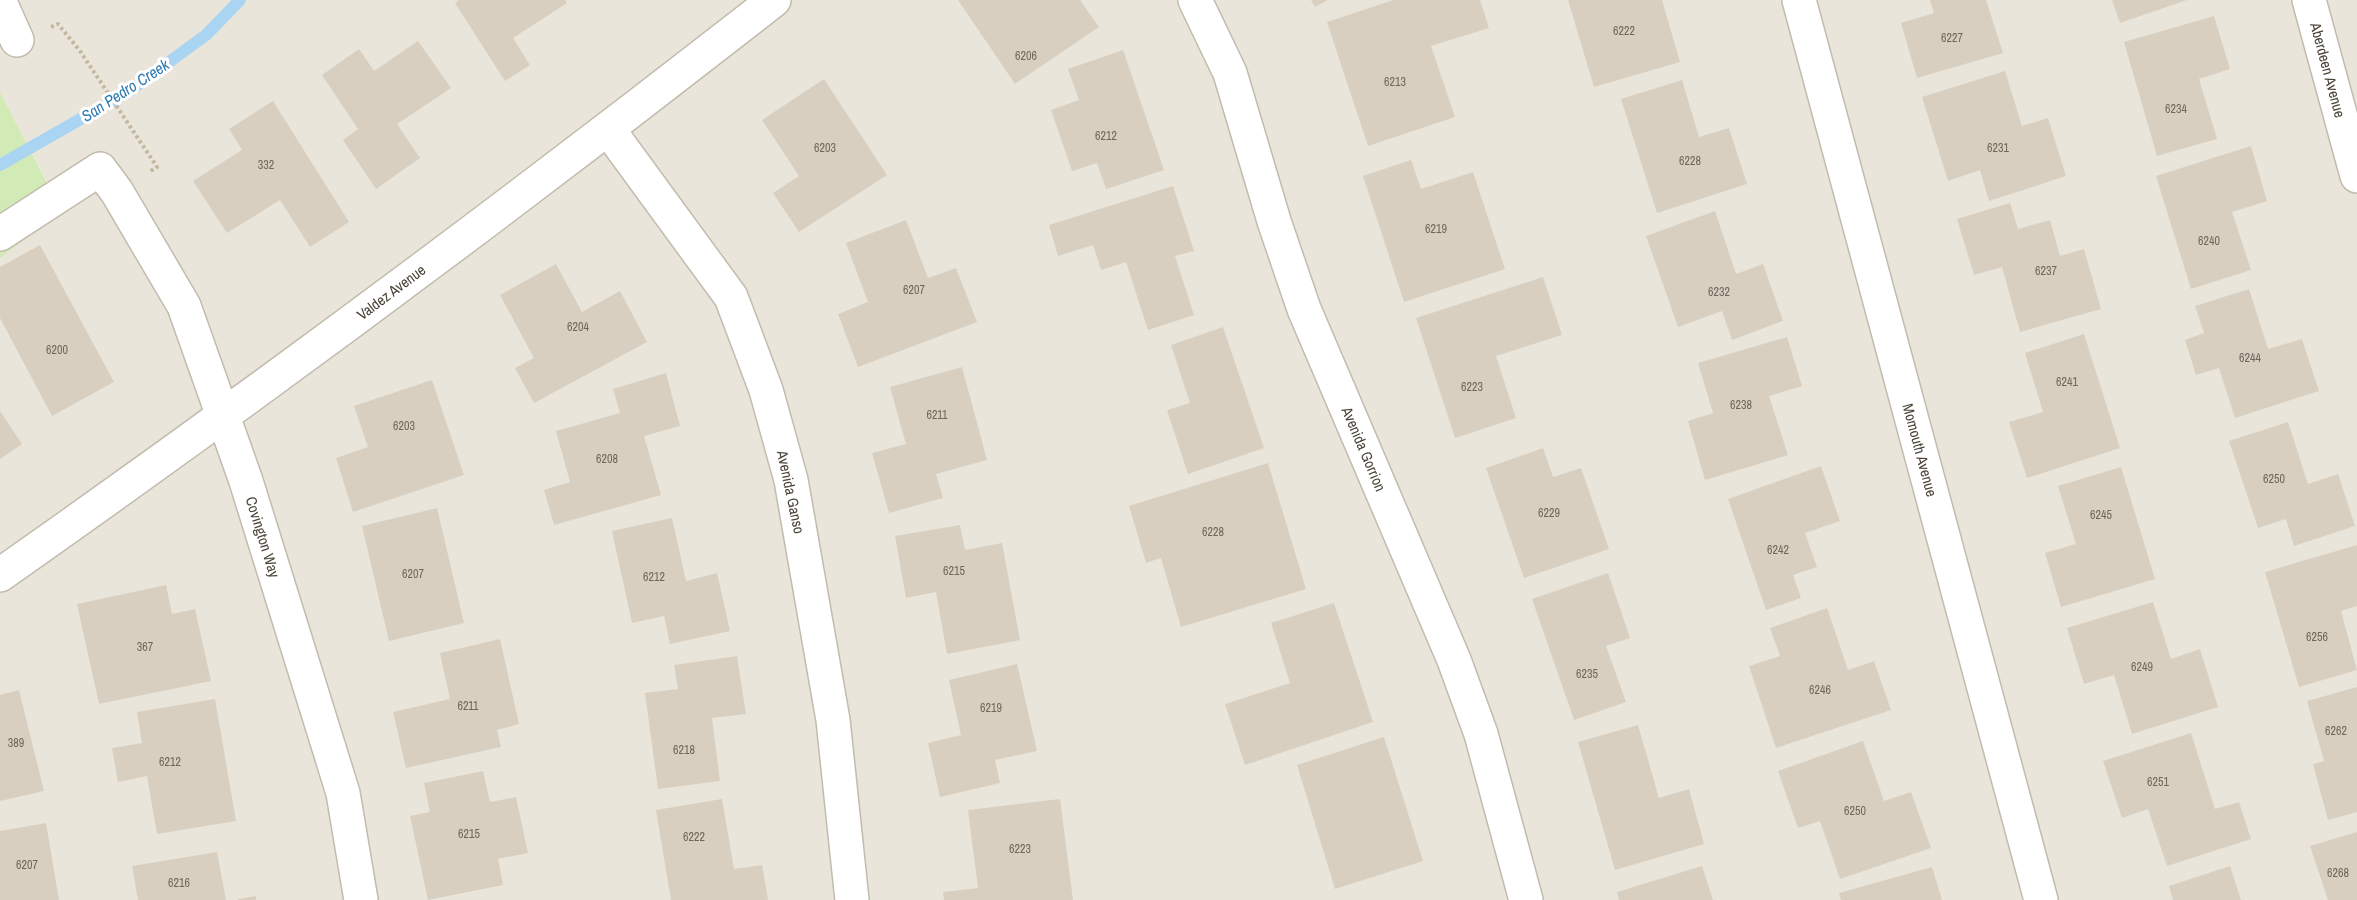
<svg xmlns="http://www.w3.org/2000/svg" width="2357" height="900" font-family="'Archivo Narrow',sans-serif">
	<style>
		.residential { fill: #eae5da }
		.green { fill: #d2eab5 }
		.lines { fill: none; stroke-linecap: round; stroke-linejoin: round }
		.stream { stroke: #a9d4f2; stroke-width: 12 }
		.building { fill: #d8cfc1 }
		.minor-casing { stroke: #c2bbae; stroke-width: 36 }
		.path { stroke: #c4b79f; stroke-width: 4; stroke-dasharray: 3 3; stroke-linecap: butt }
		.minor { stroke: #fff; stroke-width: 33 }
		.labels { text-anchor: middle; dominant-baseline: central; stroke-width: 6; stroke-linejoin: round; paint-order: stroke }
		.number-label { font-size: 12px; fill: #6e675b }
		.street-label { font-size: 15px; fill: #4b4439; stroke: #fff }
		.water-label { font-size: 16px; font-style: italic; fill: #2e7ab2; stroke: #fff }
	</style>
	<rect width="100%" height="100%" fill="#f6f3ec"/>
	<!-- residential -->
	<polygon class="residential" points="0,0 2357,0 2357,900 0,900 0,258 62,211 0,92"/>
	<!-- green -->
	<polygon class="green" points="0,92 62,212 0,258"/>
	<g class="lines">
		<!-- stream -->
		<polyline class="stream" points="0,165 128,92 206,35 240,0"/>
	</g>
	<!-- building -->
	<g class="building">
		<polygon points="459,0 565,0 567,3 513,38 530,65 505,81 455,3"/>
		<polygon points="958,0 1080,0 1099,27 1015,84"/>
		<polygon points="1311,0 1328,0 1315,7"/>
		<polygon points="1393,0 1480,0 1489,28 1431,46 1455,117 1368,146 1327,22"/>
		<polygon points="1568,0 1662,0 1680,62 1594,87"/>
		<polygon points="1930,0 1986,0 2003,53 1917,78 1901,23 1934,13"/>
		<polygon points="2112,0 2187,0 2120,23"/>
		<polygon points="2214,16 2230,69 2199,79 2217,139 2157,156 2124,42"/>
		<polygon points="418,41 451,88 397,124 420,158 376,189 343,140 358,129 322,75 359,49 374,71"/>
		<polygon points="1123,50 1164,170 1106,189 1097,163 1072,171 1051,110 1079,100 1068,69"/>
		<polygon points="2005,71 2022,126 2048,118 2066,176 1989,201 1980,170 1948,181 1922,97"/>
		<polygon points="824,79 887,175 799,232 773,193 799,176 762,120"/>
		<polygon points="1682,80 1699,137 1729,128 1747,184 1657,213 1621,99"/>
		<polygon points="273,101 349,222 310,247 280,200 227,233 193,181 242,150 229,129"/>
		<polygon points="2251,146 2267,201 2232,212 2251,270 2191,289 2156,176"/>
		<polygon points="1411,160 1421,189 1473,172 1505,269 1404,302 1363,176"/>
		<polygon points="1173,186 1194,251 1175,256 1194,315 1148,330 1126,262 1101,270 1093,245 1058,256 1049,225"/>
		<polygon points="2010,203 2018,229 2050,220 2060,256 2084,249 2101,309 2020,332 2002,267 1974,275 1957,219"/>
		<polygon points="1715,211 1736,274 1763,264 1783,321 1732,340 1722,311 1678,327 1646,236"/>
		<polygon points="906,220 928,278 956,268 977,322 858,367 838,314 868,302 846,243"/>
		<polygon points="40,245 114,382 52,416 0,318 0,267"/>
		<polygon points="556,264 582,312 620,291 647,342 534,403 515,368 534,358 500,295"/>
		<polygon points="1543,277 1562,335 1496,356 1516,418 1455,438 1416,318"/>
		<polygon points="2249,289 2268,349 2302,339 2319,391 2235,418 2219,368 2196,375 2185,340 2204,333 2195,306"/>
		<polygon points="1223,327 1264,448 1188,474 1167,410 1190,403 1171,345"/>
		<polygon points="2084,334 2120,448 2027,478 2009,422 2043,412 2025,353"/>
		<polygon points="1787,337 1802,386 1769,396 1788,455 1705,480 1688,421 1713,413 1698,363"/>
		<polygon points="962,367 987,460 936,474 943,498 889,513 872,453 906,444 890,387"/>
		<polygon points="666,373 680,426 644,436 661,495 554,525 544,490 570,482 556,431 620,413 613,389"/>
		<polygon points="432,380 464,475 353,512 336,458 368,447 354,406"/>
		<polygon points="0,411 22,444 0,459"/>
		<polygon points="2288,422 2308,484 2338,474 2355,526 2294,546 2286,519 2258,528 2229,441"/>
		<polygon points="1543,448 1553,477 1581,468 1609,549 1524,578 1486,468"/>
		<polygon points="1268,463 1306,589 1181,627 1161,558 1146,563 1129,506"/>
		<polygon points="1821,466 1840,521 1805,533 1817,567 1793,575 1801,598 1766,610 1728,499"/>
		<polygon points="2121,467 2155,579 2061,607 2045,553 2076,544 2058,486"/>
		<polygon points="437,508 464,623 389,641 362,526"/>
		<polygon points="672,518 686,581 717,573 730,631 670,644 664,616 632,623 612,531"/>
		<polygon points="960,525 965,550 1002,543 1020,640 947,654 936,592 906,598 895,536"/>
		<polygon points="2357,545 2357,606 2341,611 2357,670 2299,687 2265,572"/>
		<polygon points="1608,573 1630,638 1606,646 1626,702 1574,720 1532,599"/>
		<polygon points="166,585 172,614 195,609 211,681 99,704 77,604"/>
		<polygon points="2153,602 2171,659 2200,649 2218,707 2132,734 2114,675 2084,684 2067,628"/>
		<polygon points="1334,603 1373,722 1245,765 1225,704 1290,683 1271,623"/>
		<polygon points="1827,608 1848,670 1874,661 1891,710 1776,748 1749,666 1780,656 1770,628"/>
		<polygon points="500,639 519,724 497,730 501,747 406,768 393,712 450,699 440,653"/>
		<polygon points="737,656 746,714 712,718 720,781 658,789 645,693 678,689 674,665"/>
		<polygon points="1017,664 1037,751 995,760 1000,783 940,797 928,743 961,735 949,680"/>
		<polygon points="2357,687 2357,812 2328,820 2313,764 2324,761 2307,701"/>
		<polygon points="19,690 44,791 0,801 0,695"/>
		<polygon points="215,699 236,821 157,834 147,776 118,782 112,748 142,743 137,712"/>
		<polygon points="1638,725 1659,798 1689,789 1704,844 1615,870 1578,742"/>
		<polygon points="2191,733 2215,809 2239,802 2251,839 2167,866 2148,809 2122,818 2103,761"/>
		<polygon points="1384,737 1423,861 1335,889 1297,765"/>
		<polygon points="1863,741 1884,801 1911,792 1931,848 1840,879 1820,821 1798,828 1778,771"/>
		<polygon points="483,771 490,802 516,797 528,853 498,859 503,885 428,900 410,816 430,812 424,783"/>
		<polygon points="722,799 734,869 762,865 768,900 671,900 656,810"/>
		<polygon points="1060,799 1073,900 944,900 943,892 978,888 968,810"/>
		<polygon points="46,823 59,900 0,900 0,831"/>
		<polygon points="2357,832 2357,900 2328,900 2310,846"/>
		<polygon points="217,852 226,900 138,900 132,866"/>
		<polygon points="1702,866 1713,900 1619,900 1617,892"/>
		<polygon points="2230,866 2241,900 2173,900 2169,886"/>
		<polygon points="1932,867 1942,900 1841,900 1839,893"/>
		<polygon points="256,896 256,900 238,900 238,899"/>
	</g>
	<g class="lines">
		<!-- minor casing -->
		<g class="minor-casing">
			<g id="minor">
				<polyline points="1195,0 1230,73 1274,221 1304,309 1454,660 1481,734 1526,900"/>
				<polyline points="1799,0 2041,900"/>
				<polyline points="2309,0 2357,176"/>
				<polyline points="0,2 17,40"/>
				<polyline points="608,129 731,297 766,390 791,480 833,720 852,900"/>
				<polyline points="0,234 100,169 117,192 184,306 246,481 343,793 361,900"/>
				<path d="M 0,575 C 263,390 521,198 774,0"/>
			</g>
		</g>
		<!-- path -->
		<polyline class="path" points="51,27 58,24 80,51 157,167 149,172"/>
		<!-- minor -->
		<use href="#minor" class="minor"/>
	</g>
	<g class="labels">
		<!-- number labels -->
		<g class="number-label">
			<text x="1624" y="31">6222</text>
			<text x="1952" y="38">6227</text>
			<text x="1026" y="56">6206</text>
			<text x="1395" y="82">6213</text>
			<text x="2176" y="109">6234</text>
			<text x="1106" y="136">6212</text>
			<text x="825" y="148">6203</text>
			<text x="1998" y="148">6231</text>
			<text x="1690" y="161">6228</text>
			<text x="266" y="165">332</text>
			<text x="1436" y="229">6219</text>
			<text x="2209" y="241">6240</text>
			<text x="2046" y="271">6237</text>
			<text x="914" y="290">6207</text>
			<text x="1719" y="292">6232</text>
			<text x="578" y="327">6204</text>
			<text x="57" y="350">6200</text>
			<text x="2250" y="358">6244</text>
			<text x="2067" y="382">6241</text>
			<text x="1472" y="387">6223</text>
			<text x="1741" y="405">6238</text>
			<text x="937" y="415">6211</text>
			<text x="404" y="426">6203</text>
			<text x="607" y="459">6208</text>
			<text x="2274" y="479">6250</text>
			<text x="1549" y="513">6229</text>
			<text x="2101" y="515">6245</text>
			<text x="1213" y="532">6228</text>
			<text x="1778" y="550">6242</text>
			<text x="954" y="571">6215</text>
			<text x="413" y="574">6207</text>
			<text x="654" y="577">6212</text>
			<text x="2317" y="637">6256</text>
			<text x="145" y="647">367</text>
			<text x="2142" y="667">6249</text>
			<text x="1587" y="674">6235</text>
			<text x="1820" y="690">6246</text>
			<text x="468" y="706">6211</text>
			<text x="991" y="708">6219</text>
			<text x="2336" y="731">6262</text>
			<text x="16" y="743">389</text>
			<text x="684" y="750">6218</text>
			<text x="170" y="762">6212</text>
			<text x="2158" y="782">6251</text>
			<text x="1855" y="811">6250</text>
			<text x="469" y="834">6215</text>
			<text x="694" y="837">6222</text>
			<text x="1020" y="849">6223</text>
			<text x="27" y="865">6207</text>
			<text x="2338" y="873">6268</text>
			<text x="179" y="883">6216</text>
		</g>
		<!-- street labels -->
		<g class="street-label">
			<text transform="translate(2328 70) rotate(75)">Aberdeen Avenue</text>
			<text transform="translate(391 292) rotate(-37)">Valdez Avenue</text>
			<text transform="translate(1364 449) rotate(67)">Avenida Gorrion</text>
			<text transform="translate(1920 450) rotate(75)">Momouth Avenue</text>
			<text transform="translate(791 492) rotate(78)">Avenida Ganso</text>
			<text transform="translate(263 537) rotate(73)">Covington Way</text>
		</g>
		<!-- water labels -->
		<g class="water-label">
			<text transform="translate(125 90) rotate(-33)">San Pedro Creek</text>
		</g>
	</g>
</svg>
